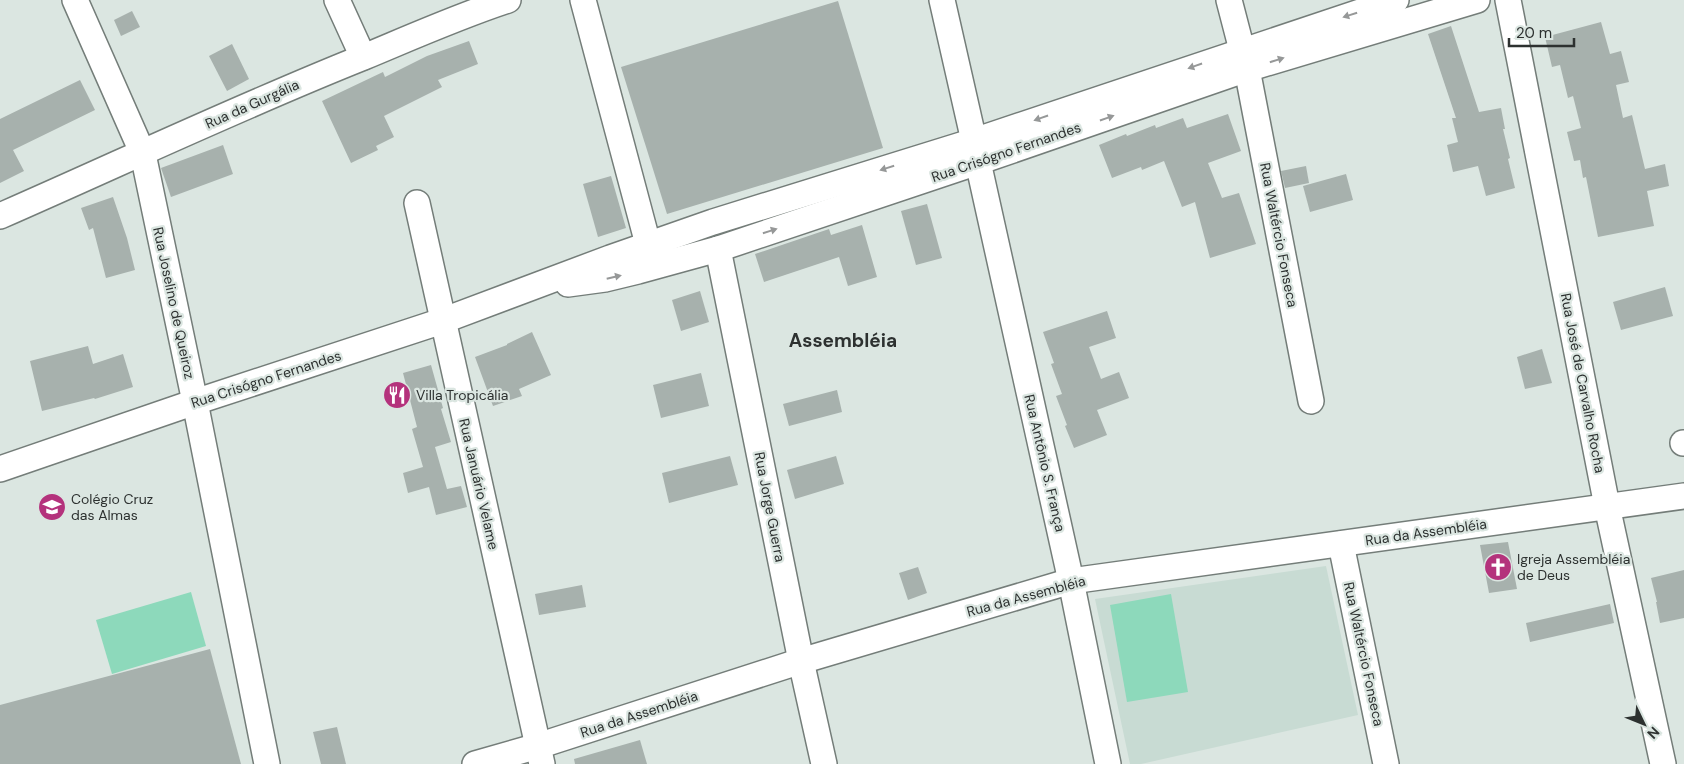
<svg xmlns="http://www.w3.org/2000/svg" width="1684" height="764" font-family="'DM Sans',sans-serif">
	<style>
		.built { fill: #c8dbd3 }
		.green { fill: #8dd9bb }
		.building { fill: #a7b1ad }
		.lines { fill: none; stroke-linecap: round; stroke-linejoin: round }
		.minor-casing { stroke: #747d79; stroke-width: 28 }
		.minor { stroke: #fff; stroke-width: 25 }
		.oneway { fill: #969898 }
		.labels { text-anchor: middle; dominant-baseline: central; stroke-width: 4.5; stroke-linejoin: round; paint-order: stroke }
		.street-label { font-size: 14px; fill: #2d3130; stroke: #dbe6e1 }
		.poi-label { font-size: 14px; fill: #2d3130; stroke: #dbe6e1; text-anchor: start }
		.district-label { font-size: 19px; font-weight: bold; fill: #2d3130; stroke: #dbe6e1 }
	</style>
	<rect width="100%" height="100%" fill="#dbe6e1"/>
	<!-- built -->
	<polygon class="built" points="1326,566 1358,715 1141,764 1130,764 1095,599"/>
	<!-- green -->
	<g class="green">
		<polygon points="191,592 206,646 112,674 96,620"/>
		<polygon points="1171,594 1188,692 1127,702 1110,605"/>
	</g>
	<!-- building -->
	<g class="building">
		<polygon points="838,1 883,148 667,214 621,67"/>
		<polygon points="132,11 140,27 121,36 114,20"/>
		<polygon points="1601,22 1610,54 1621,51 1629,82 1616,85 1623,118 1632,115 1645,169 1665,164 1669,186 1647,191 1654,226 1598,237 1586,177 1583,178 1580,160 1574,161 1567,132 1581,128 1573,96 1568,98 1560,65 1552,67 1545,37"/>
		<polygon points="1451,26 1479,112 1501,108 1505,129 1503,129 1510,158 1508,159 1515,188 1486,196 1478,166 1453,172 1447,145 1458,142 1452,118 1456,118 1428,34"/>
		<polygon points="469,41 478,64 438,80 442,87 384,116 394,137 376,146 378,150 351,163 322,101 383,72 385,77 427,56"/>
		<polygon points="232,44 249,79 227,91 209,56"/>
		<polygon points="80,80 95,110 13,150 24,171 0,183 0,119"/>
		<polygon points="1228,114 1241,151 1208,163 1222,198 1239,193 1256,244 1210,258 1195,202 1182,207 1164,161 1142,170 1141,167 1112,178 1099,145 1126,134 1127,136 1155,125 1156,128 1183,118 1187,128"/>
		<polygon points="223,145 233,174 171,197 161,168"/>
		<polygon points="1306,166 1309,183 1285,188 1281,171"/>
		<polygon points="1346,174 1353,200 1310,212 1303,186"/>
		<polygon points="611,176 626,228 598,237 583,184"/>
		<polygon points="113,197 127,238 135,270 106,278 93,228 89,230 81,208"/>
		<polygon points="927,204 942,258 916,265 901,211"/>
		<polygon points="862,225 877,277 848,286 839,257 764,282 755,254 829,229 831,235"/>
		<polygon points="1665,287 1673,316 1621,330 1613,302"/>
		<polygon points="700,291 709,322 681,331 672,300"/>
		<polygon points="1107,311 1116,338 1089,347 1101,379 1119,372 1129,398 1097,410 1107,435 1074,448 1065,426 1067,425 1056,396 1062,394 1051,364 1054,363 1043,332"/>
		<polygon points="532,332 551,375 519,389 522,396 493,406 475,357 507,345 507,344"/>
		<polygon points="88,346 93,364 123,354 133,387 95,399 94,398 42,411 30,361"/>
		<polygon points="1542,349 1552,383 1525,389 1517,357"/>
		<polygon points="431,365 443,408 441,409 451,442 435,447 447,489 461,486 467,507 436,515 429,487 408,493 403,473 423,467 412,429 417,427 403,373"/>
		<polygon points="701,373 709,406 661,418 653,385"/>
		<polygon points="837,390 842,412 789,426 783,404"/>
		<polygon points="730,456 738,485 669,503 662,473"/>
		<polygon points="836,456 844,484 795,499 787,470"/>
		<polygon points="1508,542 1517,589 1489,593 1480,545"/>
		<polygon points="918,567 927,593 908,600 899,573"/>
		<polygon points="1684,570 1684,618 1660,623 1656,602 1657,602 1651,578"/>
		<polygon points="582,585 586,607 539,615 535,594"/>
		<polygon points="1610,604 1614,623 1530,642 1526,623"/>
		<polygon points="210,649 241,764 0,764 0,705"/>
		<polygon points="337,727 346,764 321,764 313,732"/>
		<polygon points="640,740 647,764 575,764 574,759"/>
	</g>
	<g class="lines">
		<!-- minor casing -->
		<g class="minor-casing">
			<g id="minor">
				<polyline points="75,0 143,154 195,402 267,764"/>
				<polyline points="337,0 363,57"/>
				<polyline points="583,0 648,244"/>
				<polyline points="942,0 974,141"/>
				<polyline points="1229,0 1242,50"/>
				<polyline points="1508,0 1607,506 1663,764"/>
				<polyline points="1247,69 1311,401"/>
				<polyline points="978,162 1071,581 1108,764"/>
				<polyline points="417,203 542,764"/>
				<path d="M 0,216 C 121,163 241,106 364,57 C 412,37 459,16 508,0"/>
				<polyline points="718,249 801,661 824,764"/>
				<polyline points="568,284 605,279 638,271 718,249 978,162 1247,69 1477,0"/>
				<polyline points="1683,443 1684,443"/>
				<polyline points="0,469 195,402 442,321 610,258 713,222 974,141 1396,0"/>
				<polyline points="1341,544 1386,764"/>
				<polyline points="475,764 538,746 801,661 1071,581 1684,496"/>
			</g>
		</g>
		<!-- minor -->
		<use href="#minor" class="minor"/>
	</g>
	<!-- one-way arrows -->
	<defs><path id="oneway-solid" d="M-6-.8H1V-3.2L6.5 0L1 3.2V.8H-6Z" transform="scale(1.25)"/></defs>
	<g class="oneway">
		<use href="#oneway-solid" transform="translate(1350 15) rotate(162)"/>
		<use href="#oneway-solid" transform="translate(1277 60) rotate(-17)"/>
		<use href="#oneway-solid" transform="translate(1195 66) rotate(161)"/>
		<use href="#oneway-solid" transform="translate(1041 118) rotate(161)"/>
		<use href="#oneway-solid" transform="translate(1107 118) rotate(-19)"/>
		<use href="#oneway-solid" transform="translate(887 168) rotate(163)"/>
		<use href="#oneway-solid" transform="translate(770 231) rotate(-18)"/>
		<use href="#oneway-solid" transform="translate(614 277) rotate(-13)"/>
	</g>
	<!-- icons -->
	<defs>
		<g id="restaurant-disc" transform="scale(1.4375)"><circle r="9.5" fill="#b4327c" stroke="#dbe6e1"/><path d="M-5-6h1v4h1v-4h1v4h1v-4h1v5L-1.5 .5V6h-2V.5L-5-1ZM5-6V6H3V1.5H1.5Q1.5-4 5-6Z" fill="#fff"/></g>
		<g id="school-disc" transform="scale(1.4375)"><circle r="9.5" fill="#b4327c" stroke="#dbe6e1"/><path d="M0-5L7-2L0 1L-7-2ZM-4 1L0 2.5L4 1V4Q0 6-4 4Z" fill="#fff"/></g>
		<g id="church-disc" transform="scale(1.4375)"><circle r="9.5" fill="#b4327c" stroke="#dbe6e1"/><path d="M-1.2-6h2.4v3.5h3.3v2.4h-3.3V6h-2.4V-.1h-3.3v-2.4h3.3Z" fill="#fff"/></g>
	</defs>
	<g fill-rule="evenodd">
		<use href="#restaurant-disc" x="397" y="395"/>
		<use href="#school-disc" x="52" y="507"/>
		<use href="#church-disc" x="1498" y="567"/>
	</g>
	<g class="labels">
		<!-- street labels -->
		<g class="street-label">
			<text transform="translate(252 104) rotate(-24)">Rua da Gurgália</text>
			<text transform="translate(1006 152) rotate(-19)">Rua Crisógno Fernandes</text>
			<text transform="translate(1279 235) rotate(79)">Rua Waltércio Fonseca</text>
			<text transform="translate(174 303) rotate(78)">Rua Joselino de Queiroz</text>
			<text transform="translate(266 379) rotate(-18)">Rua Crisógno Fernandes</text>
			<text transform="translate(1583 383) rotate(79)">Rua José de Carvalho Rocha</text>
			<text transform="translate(1045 463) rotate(77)">Rua Antônio S. França</text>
			<text transform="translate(479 484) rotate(77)">Rua Januário Velame</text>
			<text transform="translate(770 507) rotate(79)">Rua Jorge Guerra</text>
			<text transform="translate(1426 532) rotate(-8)">Rua da Assembléia</text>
			<text transform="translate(1026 596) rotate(-15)">Rua da Assembléia</text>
			<text transform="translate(1364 654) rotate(78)">Rua Waltércio Fonseca</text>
			<text transform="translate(639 714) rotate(-18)">Rua da Assembléia</text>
		</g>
		<!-- poi labels -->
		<g class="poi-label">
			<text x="416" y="395">Villa Tropicália</text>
			<text x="71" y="499">Colégio Cruz<tspan x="71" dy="16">das Almas</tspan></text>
			<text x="1517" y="559">Igreja Assembléia<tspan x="1517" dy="16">de Deus</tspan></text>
		</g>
		<!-- district labels -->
		<g class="district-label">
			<text x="843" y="340">Assembléia</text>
		</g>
	</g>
	<!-- north arrow -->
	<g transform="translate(1644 724) rotate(133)" stroke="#dbe6e1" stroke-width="4" paint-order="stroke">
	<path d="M0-4L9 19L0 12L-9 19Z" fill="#2d3130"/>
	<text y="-8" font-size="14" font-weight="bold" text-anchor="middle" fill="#2d3130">N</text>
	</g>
	<!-- scale -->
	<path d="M1509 38v8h65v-8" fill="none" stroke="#2d3130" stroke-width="2.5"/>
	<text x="1516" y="38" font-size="15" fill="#2d3130" stroke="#dbe6e1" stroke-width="4" paint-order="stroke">20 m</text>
</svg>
